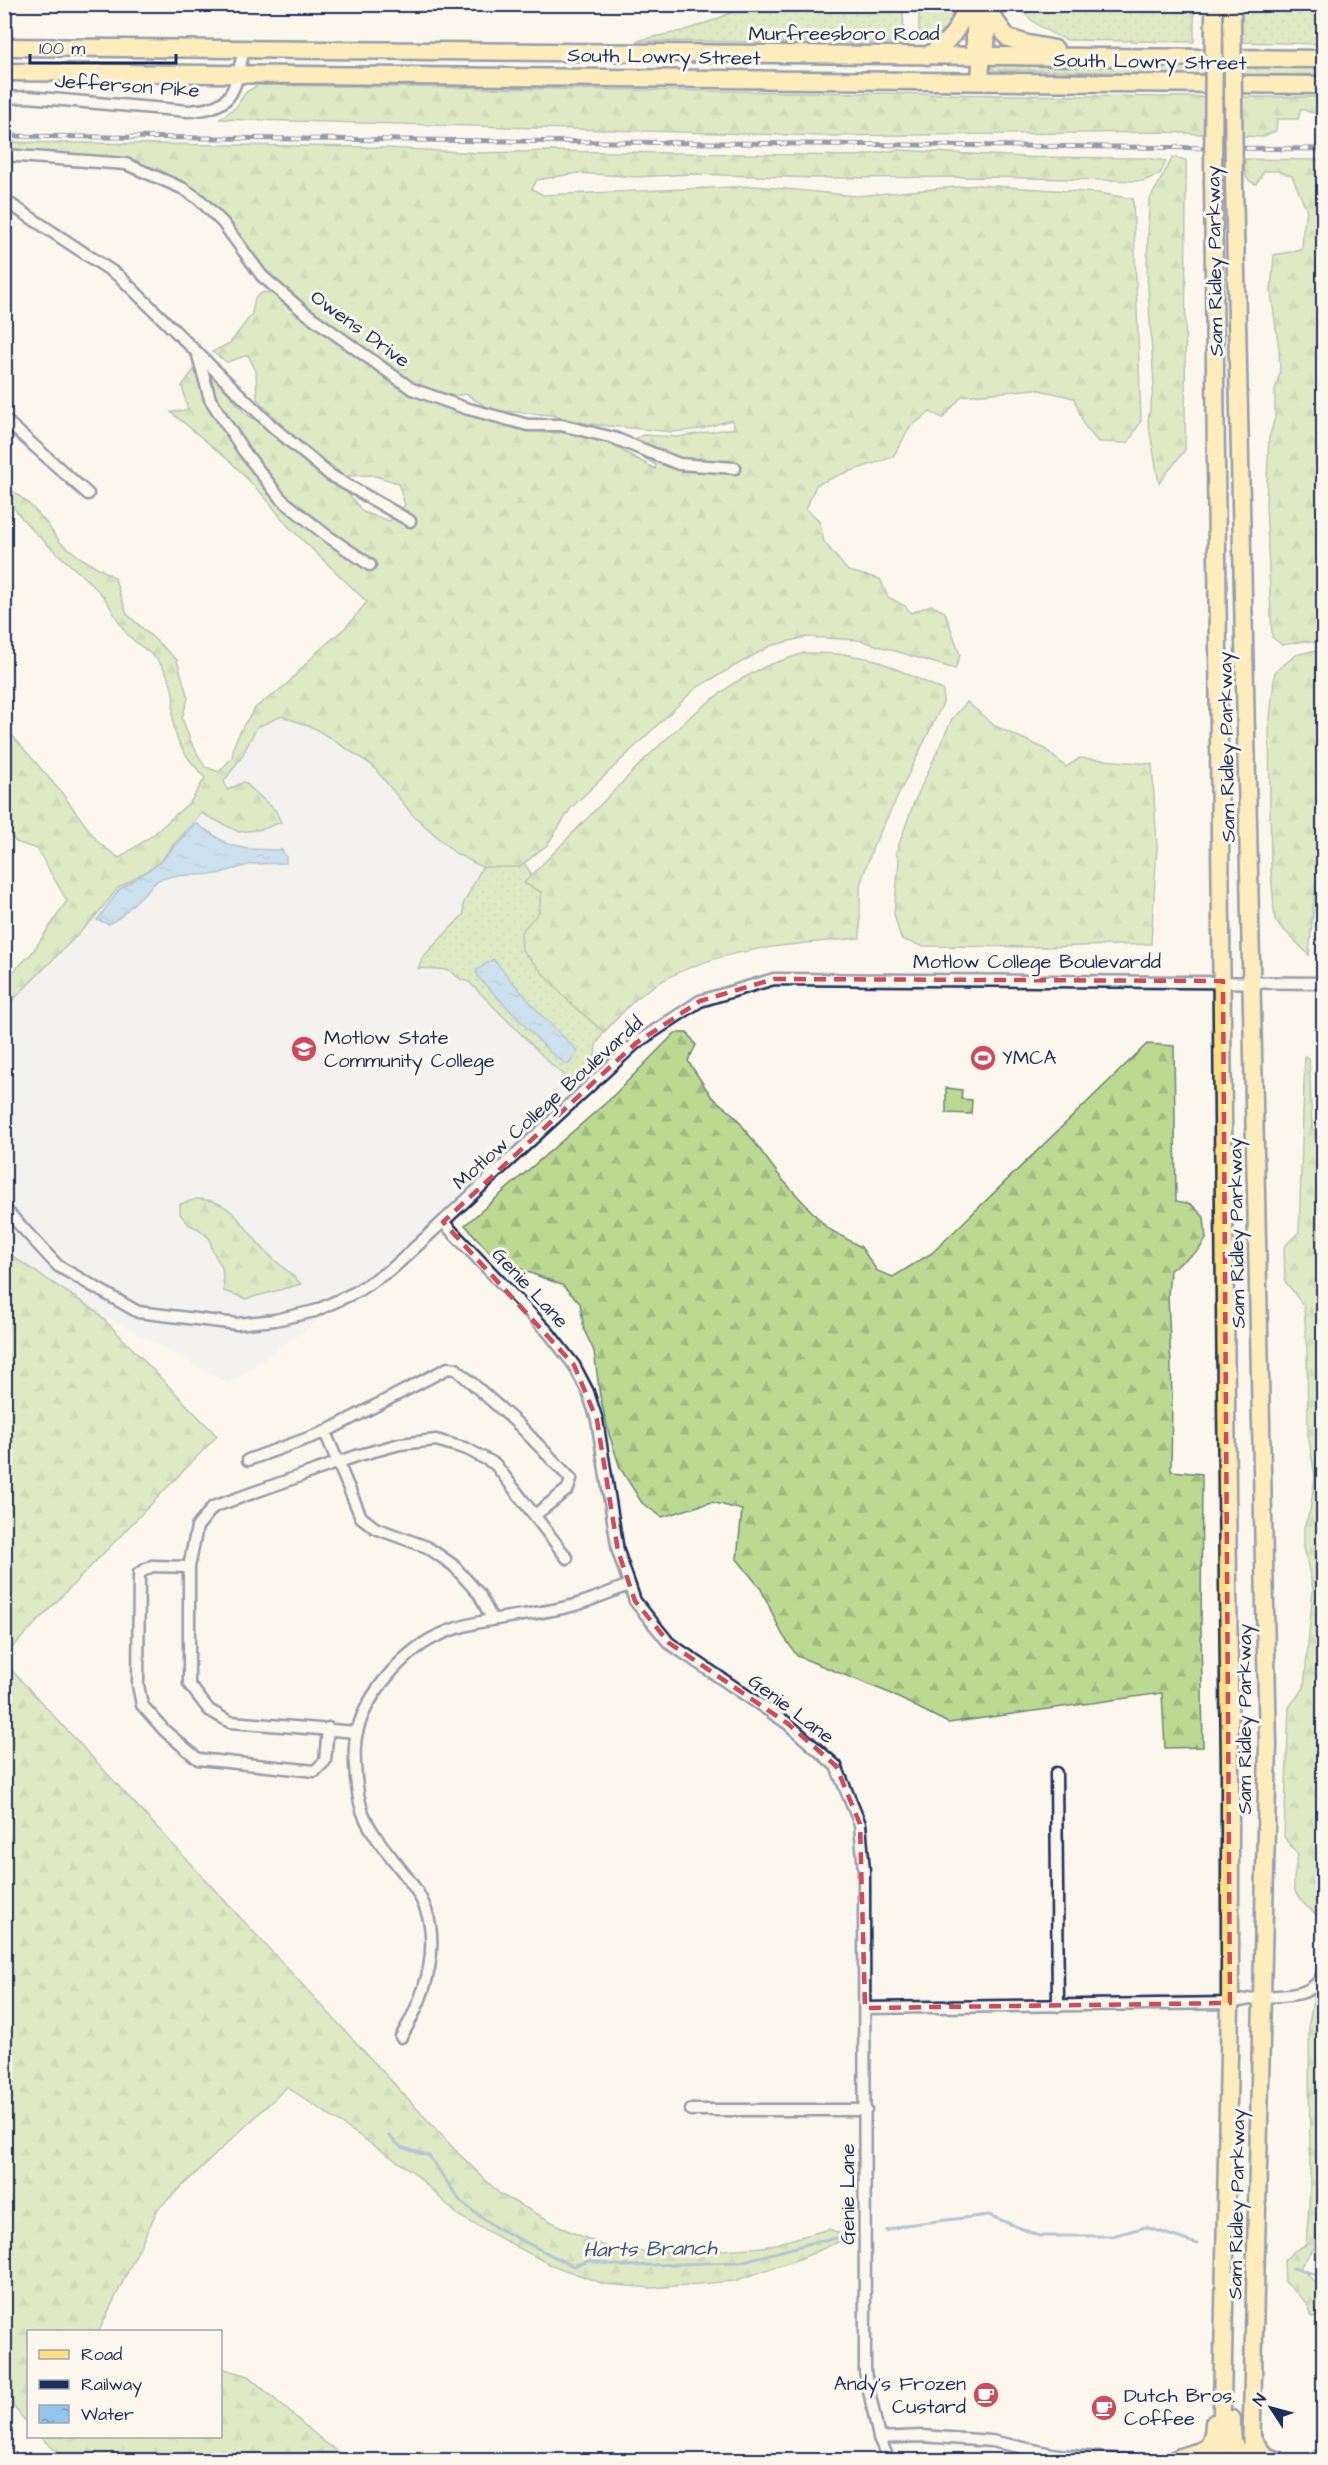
<svg xmlns="http://www.w3.org/2000/svg" width="1328" height="2465" font-family="'Architects Daughter',sans-serif">
	<style>
		.built { fill: #e8ecef }
		.grass { fill: url(#grass-dots); stroke: #6c8478; stroke-width: 1.5 }
		.forest { fill: url(#forest-firs); stroke: #6c8478; stroke-width: 1.5 }
		.park { fill: #bcd992; stroke: #6c8478; stroke-width: 1.5 }
		.water { fill: url(#water-ripples); stroke: #6288b4; stroke-width: 1.5 }
		.lines { fill: none; stroke-linecap: round; stroke-linejoin: round }
		.stream { stroke: #6288b4; stroke-width: 3 }
		.street-casing { stroke: #1b2f5e; stroke-width: 15 }
		.primary-casing { stroke: #1b2f5e; stroke-width: 21 }
		.street { stroke: #fbf7ec; stroke-width: 10 }
		.primary { stroke: #fedf80; stroke-width: 16 }
		.rail-casing { stroke: #1b2f5e; stroke-width: 5 }
		.rail { stroke: #fbf7ec; stroke-width: 3; stroke-dasharray: 9; stroke-linecap: butt }
		.primary-bridge-casing { stroke: #1b2f5e; stroke-width: 21; stroke-linecap: butt }
		.primary-bridge { stroke: #fedf80; stroke-width: 16 }
		.marked { fill: none; stroke: #d1495b; stroke-width: 4.5; stroke-dasharray: 12 8; stroke-linejoin: round }
		.labels { text-anchor: middle; dominant-baseline: central; stroke-width: 6; stroke-linejoin: round; paint-order: stroke }
		.street-label { font-size: 20px; fill: #1b2f5e; stroke: #fbf7ec }
		.poi-label { font-size: 20px; fill: #1b2f5e; stroke: #fbf7ec; text-anchor: start }
		.water-label { font-size: 21px; font-style: italic; fill: #395482; stroke: #fbf7ec }
	</style>
	<defs>
		<pattern id="grass-dots" width="8" height="8" patternUnits="userSpaceOnUse" patternTransform="scale(1.5)"><rect width="8" height="8" fill="#bcd992"/><path d="M2 2h.1M6 6h.1" fill="none" stroke="#a1bb80" stroke-width="1.8" stroke-linecap="round"/></pattern>
		<pattern id="forest-firs" width="22" height="20" patternUnits="userSpaceOnUse" patternTransform="scale(1.5)"><rect width="22" height="20" fill="#bcd992"/><path d="M5 1l3.5 6h-7zM16 11l3.5 6h-7z" fill="#a1bb80"/></pattern>
		<pattern id="water-ripples" width="26" height="14" patternUnits="userSpaceOnUse" patternTransform="scale(1.5)"><rect width="26" height="14" fill="#92c4ee"/><path d="M2 4q2-2 4 0t4 0M15 11q2-2 4 0t4 0" fill="none" stroke="#76a0c4"/></pattern>
	</defs>
	<rect width="100%" height="100%" fill="#fbf7ec"/>
	<filter id="ink" filterUnits="userSpaceOnUse"><feTurbulence type="fractalNoise" baseFrequency=".0167" numOctaves="2"/><feDisplacementMap in="SourceGraphic" scale="12" xChannelSelector="R" yChannelSelector="G"/><feConvolveMatrix kernelMatrix="1 2 1 2 8 2 1 2 1" color-interpolation-filters="sRGB"/></filter>
	<g filter="url(#ink)">
		<!-- built -->
		<polygon class="built" points="282,716 316,729 372,765 412,814 482,867 503,928 594,1033 612,1066 393,1268 228,1384 96,1311 15,1259 5,1248 5,1008 94,918 118,888 157,865 240,759 257,727"/>
		<!-- grass -->
		<g class="grass">
			<polygon points="747,5 903,5 904,43 636,41 682,31 715,20"/>
			<polygon points="919,5 982,5 979,40 919,39"/>
			<path d="M 1015,5 L 1194,5 L 1194,42 L 1067,40 C 1045,32 1031,21 1015,5 Z"/>
			<polygon points="1240,5 1323,5 1323,44 1240,42"/>
			<polygon points="990,62 1323,65 1324,74 1162,77 1110,72 991,70 988,69"/>
			<polygon points="524,863 532,875 525,883 542,892 539,912 569,1002 604,1032 596,1045 594,1064 573,1082 552,1065 469,982 462,980 449,970 418,968 423,957 464,914 463,905 482,867 521,865"/>
		</g>
		<!-- forest -->
		<g class="forest">
			<polygon points="258,85 1167,97 1324,97 1323,113 1313,113 1301,109 1298,119 1277,119 1276,131 1261,137 1165,132 823,136 220,119 236,107 246,92"/>
			<path d="M 5,142 L 367,147 L 481,153 L 549,151 L 857,156 L 897,150 L 1025,157 L 1146,158 L 1166,161 L 1160,174 L 1143,181 L 991,177 L 816,178 L 691,174 L 637,177 L 578,173 L 537,180 L 532,189 L 543,195 L 756,186 L 856,196 L 978,185 L 1099,193 L 1133,199 L 1141,421 L 1128,443 L 1098,442 L 1084,425 L 1074,398 L 1035,389 L 962,396 L 943,418 L 930,412 L 910,427 L 893,457 L 839,475 L 816,485 L 806,509 L 819,520 L 824,542 L 848,571 L 880,579 L 888,597 L 905,606 L 911,613 L 931,605 L 945,612 L 960,655 L 955,669 L 859,640 L 806,637 L 770,646 L 696,688 L 571,808 L 547,845 L 519,867 L 482,867 L 455,853 L 412,814 L 372,765 L 316,729 L 282,716 L 257,727 L 240,759 L 224,781 L 227,790 L 244,782 L 275,810 L 281,822 L 263,829 L 239,832 L 201,813 L 157,865 L 118,888 L 94,918 L 5,1008 L 5,980 L 31,954 L 67,901 L 37,849 L 16,842 L 5,830 L 4,726 L 61,792 L 98,842 L 119,858 L 154,834 L 191,801 L 205,778 C 192,763 178,748 174,728 C 170,709 178,700 169,679 C 159,655 147,653 130,637 C 117,625 113,607 102,595 C 81,570 5,517 5,485 L 28,503 L 44,520 L 60,542 L 81,558 L 114,577 L 127,614 L 177,660 L 188,698 L 182,718 L 190,740 L 205,767 L 219,772 L 232,758 L 234,745 L 242,728 L 255,708 L 286,685 L 317,652 L 346,627 L 367,602 L 289,527 L 263,495 L 232,463 L 171,412 L 188,410 L 182,386 L 196,367 L 211,373 L 245,413 L 281,438 L 346,491 L 363,512 L 390,521 L 405,505 L 398,483 L 372,475 L 345,476 L 289,432 L 257,399 L 256,371 L 248,355 L 227,362 L 212,352 L 230,343 L 252,314 L 255,298 L 263,292 L 277,295 L 359,359 L 412,391 L 522,428 L 546,433 L 579,433 L 609,443 L 655,469 L 656,465 L 622,445 L 643,435 L 677,437 L 735,428 L 731,420 L 701,429 L 672,432 L 589,424 L 551,415 L 491,410 L 466,394 L 454,396 L 412,383 L 296,300 L 261,269 L 214,204 L 159,169 L 125,160 L 5,153 Z"/>
			<polygon points="1173,157 1186,160 1185,450 1159,483 1148,421 1154,385 1147,271 1149,201"/>
			<path d="M 1245,159 L 1323,160 L 1323,644 L 1305,641 L 1282,645 L 1272,637 L 1266,503 L 1269,438 L 1275,418 L 1275,390 L 1280,373 L 1279,349 L 1271,293 L 1274,255 L 1302,250 L 1303,230 L 1307,211 L 1292,176 L 1278,171 L 1264,171 L 1256,184 C 1243,180 1244,171 1245,159 Z"/>
			<polygon points="1312,651 1323,652 1324,870 1316,880 1309,955 1275,921 1271,872 1269,727 1275,672 1296,655"/>
			<path d="M 804,653 L 844,654 L 876,660 L 943,690 L 943,703 L 873,847 L 860,885 L 860,938 C 785,945 697,948 636,999 C 625,1009 615,1021 604,1032 L 569,1002 L 522,950 L 521,932 L 539,912 L 541,892 L 524,883 L 646,758 L 693,714 L 734,683 L 766,666 Z"/>
			<polygon points="967,702 995,726 1045,749 1066,767 1080,758 1152,764 1157,847 1151,944 1046,947 922,946 901,939 894,914 899,860 896,853 913,805 952,719"/>
			<polygon points="675,1033 688,1033 696,1045 688,1061 711,1096 735,1116 781,1178 827,1228 861,1247 877,1271 893,1277 932,1253 1147,1044 1174,1046 1176,1201 1191,1204 1204,1217 1206,1239 1198,1251 1170,1270 1168,1296 1172,1393 1171,1471 1202,1474 1201,1630 1203,1747 1165,1748 1162,1693 948,1723 887,1692 797,1656 782,1634 761,1589 737,1559 742,1510 712,1502 662,1517 642,1503 620,1468 609,1434 600,1396 594,1351 584,1330 580,1303 562,1285 525,1271 489,1252 465,1225 608,1101"/>
			<path d="M 1305,1056 L 1309,1058 L 1312,1128 L 1316,1131 L 1323,1445 L 1320,1482 L 1324,1510 L 1324,1803 L 1319,1803 L 1318,1916 C 1290,1893 1291,1891 1298,1855 L 1284,1837 L 1289,1707 L 1304,1688 L 1313,1589 L 1304,1548 L 1304,1527 L 1310,1511 L 1315,1477 L 1308,1434 L 1307,1352 L 1304,1306 L 1285,1281 L 1284,1247 L 1299,1232 Z"/>
			<path d="M 197,1199 C 231,1200 240,1222 259,1244 C 271,1259 288,1270 301,1284 L 246,1299 L 224,1291 L 222,1267 L 212,1250 L 210,1239 L 199,1229 L 189,1225 L 180,1214 L 180,1204 Z"/>
			<polygon points="5,1248 16,1259 96,1311 217,1436 5,1655"/>
			<polygon points="5,1663 458,2153 500,2194 567,2230 619,2252 709,2251 764,2247 829,2229 849,2237 802,2258 734,2281 652,2288 604,2284 549,2264 459,2216 413,2172 287,2087 158,2209 99,2331 28,2332 28,2425 4,2394"/>
			<polygon points="1323,1975 1324,2054 1315,2247 1300,2267 1320,2287 1319,2316 1312,2317 1308,2304 1285,2282 1284,2261 1294,2251 1306,2245 1310,2192 1309,2023 1317,1979"/>
			<polygon points="221,2368 248,2376 323,2441 349,2460 66,2460 40,2437 220,2436"/>
		</g>
		<!-- park -->
		<polygon class="park" points="946,1088 962,1090 961,1099 972,1100 971,1114 946,1113"/>
		<!-- water -->
		<g class="water">
			<polygon points="195,823 229,845 249,849 282,850 286,857 286,863 252,864 217,874 173,876 158,880 119,918 109,924 97,920 119,890 161,862"/>
			<polygon points="493,959 542,1016 578,1051 569,1064 566,1064 550,1052 478,977 476,971"/>
		</g>
		<g class="lines">
			<!-- stream -->
			<g class="stream">
				<polyline points="389,2136 401,2147 429,2156 461,2202 495,2227 573,2266 589,2261 624,2266 740,2262 822,2240 849,2237"/>
				<polyline points="886,2231 905,2225 989,2215 1039,2236 1112,2236 1146,2227 1197,2244"/>
				<polyline points="1293,2268 1324,2277"/>
			</g>
			<!-- street casing -->
			<g class="street-casing">
				<g id="street">
					<path d="M 4,98 L 28,97 L 188,111 C 236,109 234,89 244,49"/>
					<polyline points="4,155 126,164 182,188 199,199 223,223 262,276 303,311 412,389 465,408 528,425 561,425 614,438 679,464 735,468"/>
					<polyline points="4,200 119,276 273,427 330,475 410,521"/>
					<polyline points="197,352 210,399 243,450 281,499 326,535 370,565"/>
					<polyline points="4,419 88,494"/>
					<polyline points="4,1208 58,1266 138,1312 237,1324 275,1320 315,1311 356,1292 393,1268 636,1043 700,1001 774,979 1324,983"/>
					<polyline points="443,1222 549,1333 574,1365 588,1392 597,1420 618,1551 635,1601 669,1643 787,1723 836,1766 860,1824 864,1871 865,2372 879,2438 889,2460"/>
					<polyline points="248,1460 325,1432"/>
					<polyline points="189,1567 152,1566 139,1573 138,1685 142,1705 165,1731 198,1759 315,1771 325,1761 328,1728"/>
					<polyline points="492,1619 479,1594 453,1565 427,1547 375,1528 361,1517 325,1432 448,1368 456,1369 518,1424 571,1479 568,1489 535,1515"/>
					<polyline points="357,1732 230,1722 209,1710 189,1684 189,1567 197,1527 213,1507 356,1456 400,1444 436,1440 467,1449 495,1464 567,1558"/>
					<polyline points="1056,1773 1058,2006"/>
					<path d="M 865,2008 L 1230,2003 C 1241,2001 1253,1998 1264,1997 C 1287,1995 1316,1998 1324,1970"/>
					<path d="M 401,2037 C 421,2004 436,1965 430,1925 C 423,1881 379,1854 363,1813 C 356,1793 352,1752 357,1732 C 366,1695 403,1652 437,1636 C 481,1615 532,1618 578,1604 C 595,1599 612,1591 629,1585"/>
					<polyline points="691,2110 866,2110"/>
					<polyline points="879,2438 922,2436 991,2441 1057,2455 1127,2460"/>
				</g>
			</g>
			<!-- primary casing -->
			<g class="primary-casing">
				<g id="primary">
					<polyline points="975,4 975,45 982,49"/>
					<polyline points="988,11 1008,38 1028,44 1055,49"/>
					<polyline points="4,47 1324,59"/>
					<path d="M 927,56 C 952,39 958,32 967,4"/>
					<polyline points="4,72 1324,85"/>
					<polyline points="980,81 982,49 986,46 988,7"/>
					<polyline points="1234,181 1268,1745 1251,2460"/>
					<polyline points="1213,182 1230,1770 1230,2003 1221,2460"/>
					<path d="M 1232,2419 C 1232,2438 1231,2453 1251,2460"/>
					<path d="M 1252,2436 C 1258,2449 1263,2457 1277,2460"/>
					<path d="M 1174,2460 C 1197,2448 1213,2458 1214,2423"/>
				</g>
			</g>
			<!-- street -->
			<use href="#street" class="street"/>
			<!-- primary -->
			<use href="#primary" class="primary"/>
			<!-- rail casing -->
			<g class="rail-casing">
				<polyline id="rail" points="4,136 1324,149"/>
			</g>
			<!-- rail -->
			<use href="#rail" class="rail"/>
			<!-- primary-bridge casing -->
			<g class="primary-bridge-casing">
				<g id="primary-bridge">
					<polyline points="1232,11 1234,181"/>
					<polyline points="1213,182 1214,13"/>
				</g>
			</g>
			<!-- primary-bridge -->
			<use href="#primary-bridge" class="primary-bridge"/>
		</g>
	</g>
	<!-- marked area -->
	<path d="M0 0H1328V2465H0ZM 774,979 L 1223,981 L 1230,2003 L 865,2008 L 860,1824 L 836,1766 L 787,1723 L 669,1643 L 635,1601 L 618,1551 L 597,1420 L 574,1365 L 443,1222 L 636,1043 L 700,1001 Z" fill="#fbf7ec" fill-opacity=".55" fill-rule="evenodd"/>
	<path class="marked" d="M 774,979 L 1223,981 L 1230,2003 L 865,2008 L 860,1824 L 836,1766 L 787,1723 L 669,1643 L 635,1601 L 618,1551 L 597,1420 L 574,1365 L 443,1222 L 636,1043 L 700,1001 Z"/>
	<!-- icons -->
	<defs>
		<g id="university-disc" transform="scale(1.35)"><circle r="9.5" fill="#d1495b" stroke="#fbf7ec"/><path d="M0-5L7-2L0 1L-7-2ZM-4 1L0 2.5L4 1V4Q0 6-4 4Z" fill="#fff"/></g>
		<g id="stadium-disc" transform="scale(1.35)"><circle r="9.5" fill="#d1495b" stroke="#fbf7ec"/><path d="M0-5a6.5 5 0 1 0 0 10a6.5 5 0 1 0 0-10ZM-3.5-1.8h7v3.6h-7Z" fill="#fff"/></g>
		<g id="cafe-disc" transform="scale(1.35)"><circle r="9.5" fill="#d1495b" stroke="#fbf7ec"/><path d="M-5.5-4.5H6V0H3Q3 3.5 0 3.5H-2.5Q-5.5 3.5-5.5 0ZM3-3.2v2h1.7v-2ZM-6 4.5H4V6H-6Z" fill="#fff"/></g>
	</defs>
	<g fill-rule="evenodd">
		<use href="#university-disc" x="304" y="1049"/>
		<use href="#stadium-disc" x="983" y="1058"/>
		<use href="#cafe-disc" x="986" y="2395"/>
		<use href="#cafe-disc" x="1104" y="2408"/>
	</g>
	<g class="labels">
		<!-- street labels -->
		<g class="street-label">
			<text x="844" y="34">Murfreesboro Road</text>
			<text transform="translate(664 57) rotate(1)">South Lowry Street</text>
			<text transform="translate(1150 62) rotate(1)">South Lowry Street</text>
			<text transform="translate(127 86) rotate(4)">Jefferson Pike</text>
			<text transform="translate(1215 261) rotate(-91)">Sam Ridley Parkway</text>
			<text transform="translate(360 329) rotate(36)">Owens Drive</text>
			<text transform="translate(1227 747) rotate(-91)">Sam Ridley Parkway</text>
			<text x="1037" y="962">Motlow College Boulevardd</text>
			<text transform="translate(548 1103) rotate(-42)">Motlow College Boulevardd</text>
			<text transform="translate(1237 1233) rotate(-91)">Sam Ridley Parkway</text>
			<text transform="translate(530 1288) rotate(47)">Genie Lane</text>
			<text transform="translate(791 1709) rotate(37)">Genie Lane</text>
			<text transform="translate(1245 1719) rotate(-90)">Sam Ridley Parkway</text>
			<text transform="translate(848 2194) rotate(-90)">Genie Lane</text>
			<text transform="translate(1237 2204) rotate(-89)">Sam Ridley Parkway</text>
		</g>
		<!-- poi labels -->
		<g class="poi-label">
			<text x="324" y="1038">Motlow State<tspan x="324" dy="23">Community College</tspan></text>
			<text x="1002" y="1058">YMCA</text>
			<text x="966" y="2384" text-anchor="end">Andy's Frozen<tspan x="966" dy="23">Custard</tspan></text>
			<text x="1124" y="2396">Dutch Bros.<tspan x="1124" dy="23">Coffee</tspan></text>
		</g>
		<!-- water labels -->
		<g class="water-label">
			<text transform="translate(650 2249) rotate(-1)">Harts Branch</text>
		</g>
	</g>
	<!-- margin -->
	<rect width="1328" height="2465" fill="none" stroke="#fbf7ec" stroke-width="24"/>
	<rect x="12" y="12" width="1304" height="2441" fill="none" stroke="#1b2f5e" stroke-width="2" filter="url(#ink)"/>
	<!-- legend -->
	<rect x="27" y="2330" width="195" height="108" fill="#fbf7ec" stroke="#a1a7b3" stroke-width="1.5"/>
	<rect x="39" y="2350" width="30" height="9" fill="#fedf80" stroke="#a1a7b3" stroke-width="1.5"/>
	<text x="81" y="2360" font-size="18" fill="#1b2f5e">Road</text>
	<rect x="39" y="2380" width="30" height="9" fill="#1b2f5e" stroke="#a1a7b3" stroke-width="1.5"/>
	<text x="81" y="2390" font-size="18" fill="#1b2f5e">Railway</text>
	<rect x="39" y="2405" width="30" height="18" fill="url(#water-ripples)" stroke="#a1a7b3" stroke-width="1.5"/>
	<text x="81" y="2420" font-size="18" fill="#1b2f5e">Water</text>
	<!-- north arrow -->
	<g transform="translate(1271 2408) rotate(306)" stroke="#fbf7ec" stroke-width="4.5" paint-order="stroke">
	<path d="M0-4.5L10 22L0 15L-10 22Z" fill="#1b2f5e"/>
	<text y="-9" font-size="16" font-weight="bold" text-anchor="middle" fill="#1b2f5e">N</text>
	</g>
	<!-- scale -->
	<path d="M30 54v9h146v-9" fill="none" stroke="#1b2f5e" stroke-width="3"/>
	<text x="39" y="54" font-size="18" fill="#1b2f5e" stroke="#fbf7ec" stroke-width="4.5" paint-order="stroke">100 m</text>
</svg>
